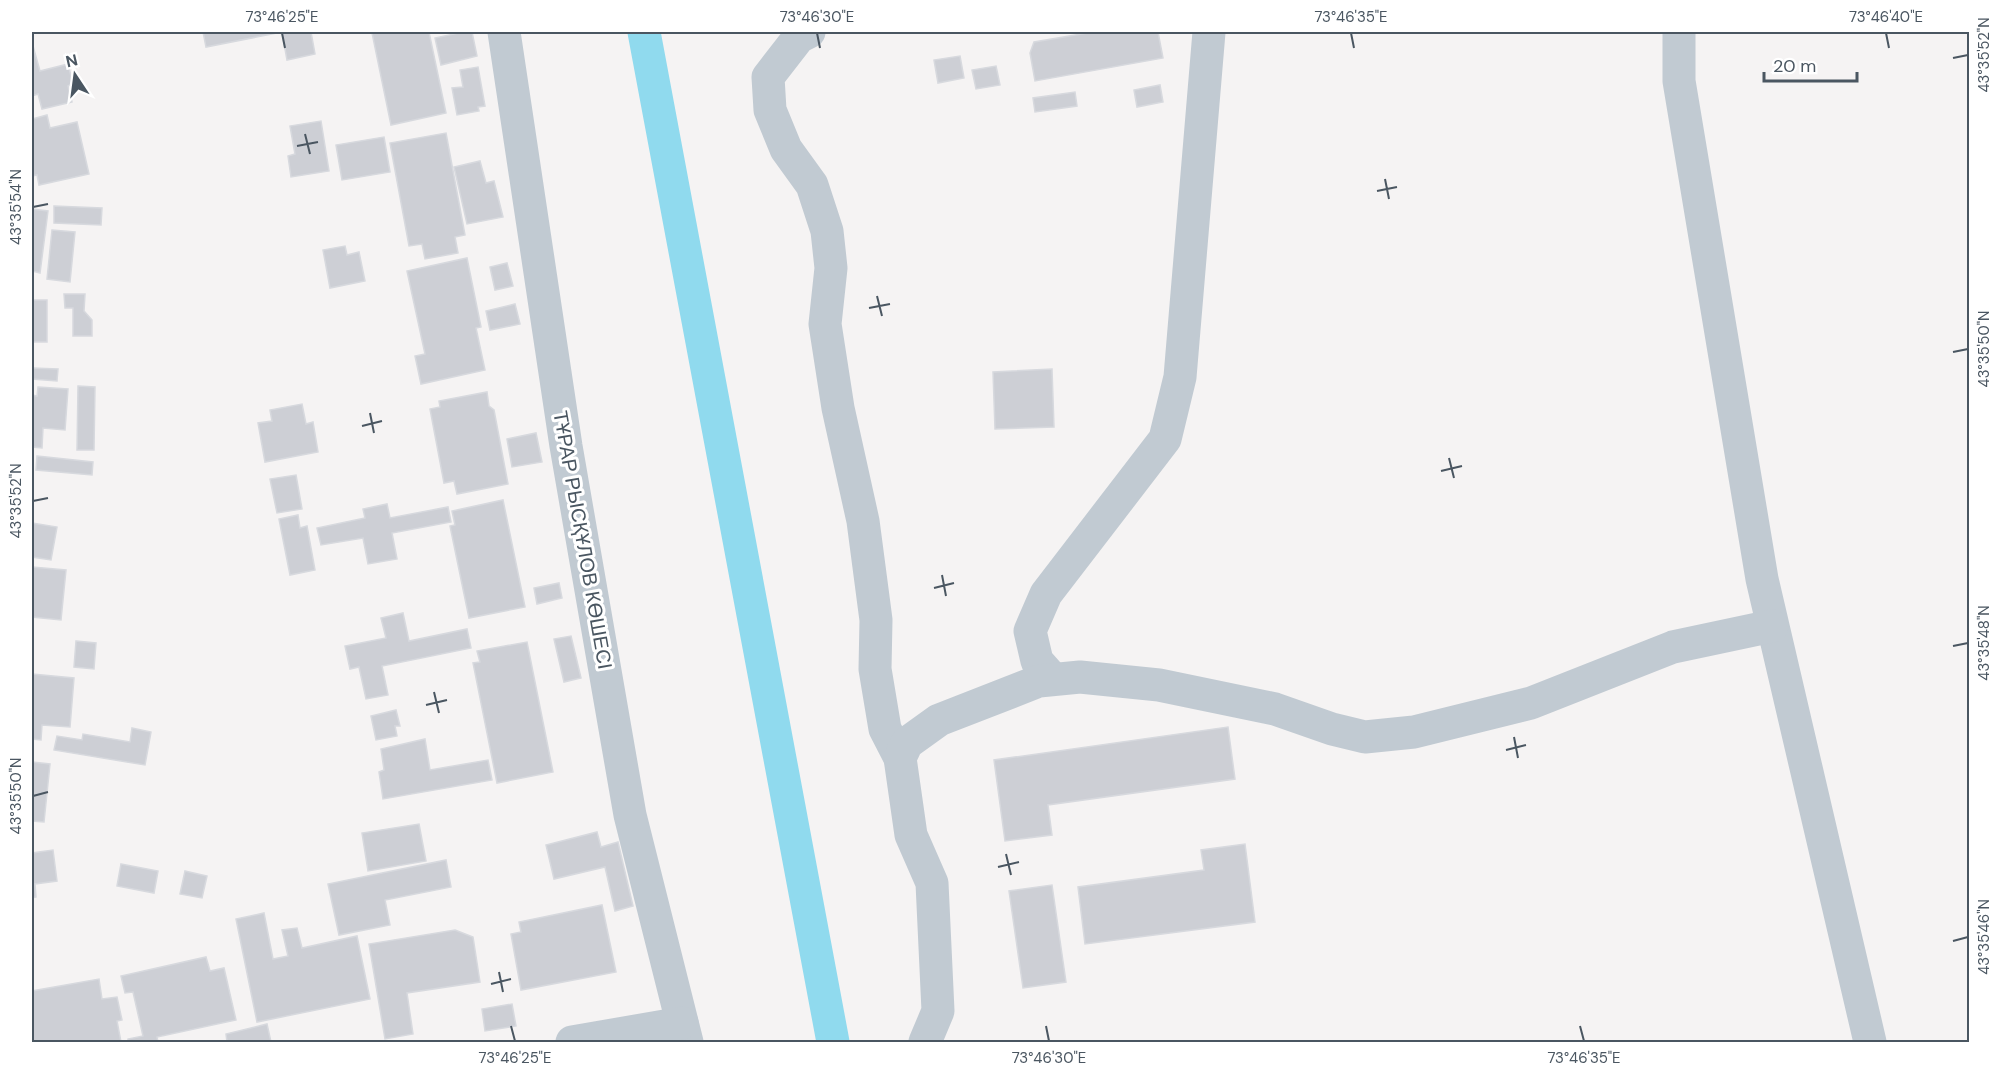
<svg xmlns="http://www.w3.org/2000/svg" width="2001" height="1074" font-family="'DM Sans',sans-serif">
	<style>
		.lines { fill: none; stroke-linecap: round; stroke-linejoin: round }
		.canal { stroke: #90daee; stroke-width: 33 }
		.building { fill: #cdcfd5; stroke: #d7d9de; stroke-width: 1.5 }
		.street { stroke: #c1cad2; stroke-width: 33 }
		.ticks { fill: none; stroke: #4a5661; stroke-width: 2 }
		.labels { text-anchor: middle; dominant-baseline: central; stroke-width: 6; stroke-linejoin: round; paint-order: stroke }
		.street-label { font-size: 20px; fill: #4a5661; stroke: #fff }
		.neatline { fill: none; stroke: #4a5661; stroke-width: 2 }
		.ticks-label { font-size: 15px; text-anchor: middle; fill: #4a5661 }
	</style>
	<rect width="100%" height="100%" fill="#f5f3f3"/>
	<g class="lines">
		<!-- canal -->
		<polyline class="canal" points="644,32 833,1042"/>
	</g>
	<!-- building -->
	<g class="building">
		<polygon points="203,32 311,32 315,54 287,60 282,32 206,47"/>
		<polygon points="381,32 429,32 446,113 391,125 372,33"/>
		<polygon points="463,32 472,32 477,56 441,65 435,38"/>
		<polygon points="1093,32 1158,32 1163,58 1035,81 1030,53 1034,42"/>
		<polygon points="33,46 40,71 68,64 73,84 68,86 72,102 42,109 38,94 32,96"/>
		<polygon points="960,56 964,78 938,83 934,60"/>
		<polygon points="996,66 1000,85 976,89 972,70"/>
		<polygon points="478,67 485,106 478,107 479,111 457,115 452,88 463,87 460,70"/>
		<polygon points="1160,85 1163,102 1137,107 1134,90"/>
		<polygon points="1075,92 1077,106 1035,112 1033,98"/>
		<polygon points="47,115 50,128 77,122 89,174 39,185 37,175 32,176 32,119"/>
		<polygon points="321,121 329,171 291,177 288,156 295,154 290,126"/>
		<polygon points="446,133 465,235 455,237 458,253 425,259 422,244 409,246 390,143"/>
		<polygon points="384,137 390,172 342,180 336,145"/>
		<polygon points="480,161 486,183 494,181 503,217 467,224 454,167"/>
		<polygon points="54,206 102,208 101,225 54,223"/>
		<polygon points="32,209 48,211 40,273 32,271"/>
		<polygon points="52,230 75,232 70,282 47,279"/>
		<polygon points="345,246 347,255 359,252 365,281 330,288 323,250"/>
		<polygon points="467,258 481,327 476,328 485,370 421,384 415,356 425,354 407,271"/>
		<polygon points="507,263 513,286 495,290 490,267"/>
		<polygon points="64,294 85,294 84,311 92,320 92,336 73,336 73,308 65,308"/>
		<rect x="32" y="300" width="15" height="42"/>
		<polygon points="515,304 520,324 490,330 486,311"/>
		<polygon points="32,368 58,369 57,381 32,379"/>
		<polygon points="1052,369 1054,427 995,429 993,372"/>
		<polygon points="78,386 95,387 94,450 77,450"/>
		<polygon points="38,387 68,389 65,430 43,428 42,448 32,447 32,395 37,396"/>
		<polygon points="487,392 489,406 494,410 508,484 457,494 454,481 444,483 430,409 440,407 439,401"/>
		<polygon points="302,404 306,424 313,422 318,452 265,462 258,423 272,421 270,410"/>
		<polygon points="536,433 542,462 512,467 507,439"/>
		<polygon points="37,456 93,462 92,475 36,470"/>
		<polygon points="296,475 302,509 277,513 270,479"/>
		<polygon points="503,500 525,607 469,618 450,526 455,525 452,511"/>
		<polygon points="387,504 390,518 448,507 451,522 392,533 397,559 368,564 363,538 321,545 317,528 365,518 363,509"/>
		<polygon points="298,515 300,528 307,526 315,570 290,575 279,519"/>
		<polygon points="32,523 57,527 51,560 32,557"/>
		<polygon points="32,567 66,570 61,620 32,617"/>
		<polygon points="559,583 562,598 537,604 534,588"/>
		<polygon points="403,613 409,641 467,629 471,648 382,666 388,695 366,699 359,667 350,669 345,646 386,638 381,618"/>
		<polygon points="571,636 581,678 564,682 554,639"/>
		<polygon points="76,641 96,643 94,669 74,667"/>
		<polygon points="527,642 553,772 497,783 473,663 480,662 477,651"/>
		<polygon points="32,674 74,678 70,727 42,725 41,740 32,739"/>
		<polygon points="396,710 400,726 395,726 397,736 376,740 371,716"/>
		<polygon points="1228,727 1235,779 1048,805 1052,835 1005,841 994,760"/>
		<polygon points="132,728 151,732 145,765 54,750 57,736 82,740 83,734 130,742"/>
		<polygon points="425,739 430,770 488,760 492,780 383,799 379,772 384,770 381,749"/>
		<polygon points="32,762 50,764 44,822 32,821"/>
		<polygon points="419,824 426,861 368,871 362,833"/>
		<polygon points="597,832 601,847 618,842 633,906 615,911 605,867 554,879 546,845"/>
		<polygon points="1245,844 1255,922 1085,944 1078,887 1204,870 1201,850"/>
		<polygon points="53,850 57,881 35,884 36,897 32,898 32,853"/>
		<polygon points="446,860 451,887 385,900 390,925 339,935 328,884"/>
		<polygon points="121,864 158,871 154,893 117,886"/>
		<polygon points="185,871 207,876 202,898 180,894"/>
		<polygon points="1052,885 1066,982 1023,988 1009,891"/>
		<polygon points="602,905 616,972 521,990 511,934 521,932 519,922"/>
		<polygon points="264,913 273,959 288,956 282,930 297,928 302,948 357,936 370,999 257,1022 236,919"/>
		<polygon points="455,930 473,937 480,982 407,993 413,1034 385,1039 369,944"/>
		<polygon points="206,957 210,971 224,968 236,1020 157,1037 158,1042 128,1042 128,1039 143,1036 133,992 125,993 121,976"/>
		<polygon points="99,979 102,999 117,997 122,1020 117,1021 121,1042 32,1042 32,991"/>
		<polygon points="512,1004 516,1026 485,1031 482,1009"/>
		<polygon points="267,1024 271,1042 227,1042 226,1034"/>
	</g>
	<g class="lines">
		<!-- street -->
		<g class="street">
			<polyline points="504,32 566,446 630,815 687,1042"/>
			<polyline points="809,32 799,37 768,77 770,110 786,149 812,185 827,231 831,268 825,324 838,408 863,521 876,620 875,669 885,729 900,758"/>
			<polyline points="1679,32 1679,81 1762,579 1870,1042"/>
			<polyline points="1053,679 1037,661 1030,631 1046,594 1165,439 1180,377 1209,32"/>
			<polyline points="572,1042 682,1023"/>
			<polyline points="925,1042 938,1011 932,883 911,835 900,758 907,743 939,720 1039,681 1080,677 1159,685 1275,709 1332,729 1365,737 1414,732 1531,703 1673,647 1772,626"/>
		</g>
	</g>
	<!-- ticks -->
	<path class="ticks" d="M 282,33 L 285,48M 817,33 L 820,48M 1351,33 L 1354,48M 1886,33 L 1889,48M 1953,58 L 1968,55M 305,134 L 310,154M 297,146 L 318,142M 1385,179 L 1389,199M 1377,191 L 1397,187M 33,207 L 48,204M 877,296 L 882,316M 869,308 L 890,304M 1953,352 L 1968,349M 370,413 L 374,433M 362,426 L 382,421M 1449,458 L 1454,478M 1441,471 L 1462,466M 33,501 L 48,498M 942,575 L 946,596M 934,588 L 954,583M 1953,646 L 1968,643M 434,692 L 439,713M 426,705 L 447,700M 1514,737 L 1518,758M 1506,750 L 1526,745M 33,796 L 48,792M 1006,854 L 1011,875M 998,867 L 1019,862M 1953,941 L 1968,937M 499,972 L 503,992M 491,984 L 511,979M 511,1026 L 515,1041M 1046,1026 L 1049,1041M 1580,1026 L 1584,1041"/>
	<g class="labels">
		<!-- street labels -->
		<g class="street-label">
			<text transform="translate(583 540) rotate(80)">ТҰРАР РЫСҚҰЛОВ КӨШЕСІ</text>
		</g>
	</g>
	<!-- border -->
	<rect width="2001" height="1074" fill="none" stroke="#ffffff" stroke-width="66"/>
	<!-- north arrow -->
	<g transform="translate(75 75) rotate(347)" stroke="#ffffff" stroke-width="4.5" paint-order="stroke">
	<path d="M0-4.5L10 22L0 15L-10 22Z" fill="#4a5661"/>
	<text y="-9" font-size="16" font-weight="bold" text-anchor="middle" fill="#4a5661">N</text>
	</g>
	<!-- scale -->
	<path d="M1764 72v9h93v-9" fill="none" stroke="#4a5661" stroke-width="3"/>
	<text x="1773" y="72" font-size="18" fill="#4a5661" stroke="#ffffff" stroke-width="4.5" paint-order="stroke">20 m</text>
	<rect x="33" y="33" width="1935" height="1008" class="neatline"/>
	<g class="ticks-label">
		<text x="282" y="22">73°46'25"E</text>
		<text x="817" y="22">73°46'30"E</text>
		<text x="1351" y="22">73°46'35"E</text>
		<text x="1886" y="22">73°46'40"E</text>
		<text transform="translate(1984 55) rotate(-90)" y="5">43°35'52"N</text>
		<text transform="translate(16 207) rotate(-90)" y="5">43°35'54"N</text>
		<text transform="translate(1984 349) rotate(-90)" y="5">43°35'50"N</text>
		<text transform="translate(16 501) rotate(-90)" y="5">43°35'52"N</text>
		<text transform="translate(1984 643) rotate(-90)" y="5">43°35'48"N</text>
		<text transform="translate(16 796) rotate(-90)" y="5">43°35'50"N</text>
		<text transform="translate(1984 937) rotate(-90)" y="5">43°35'46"N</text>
		<text x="515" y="1063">73°46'25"E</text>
		<text x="1049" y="1063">73°46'30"E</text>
		<text x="1584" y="1063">73°46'35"E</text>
	</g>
</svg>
